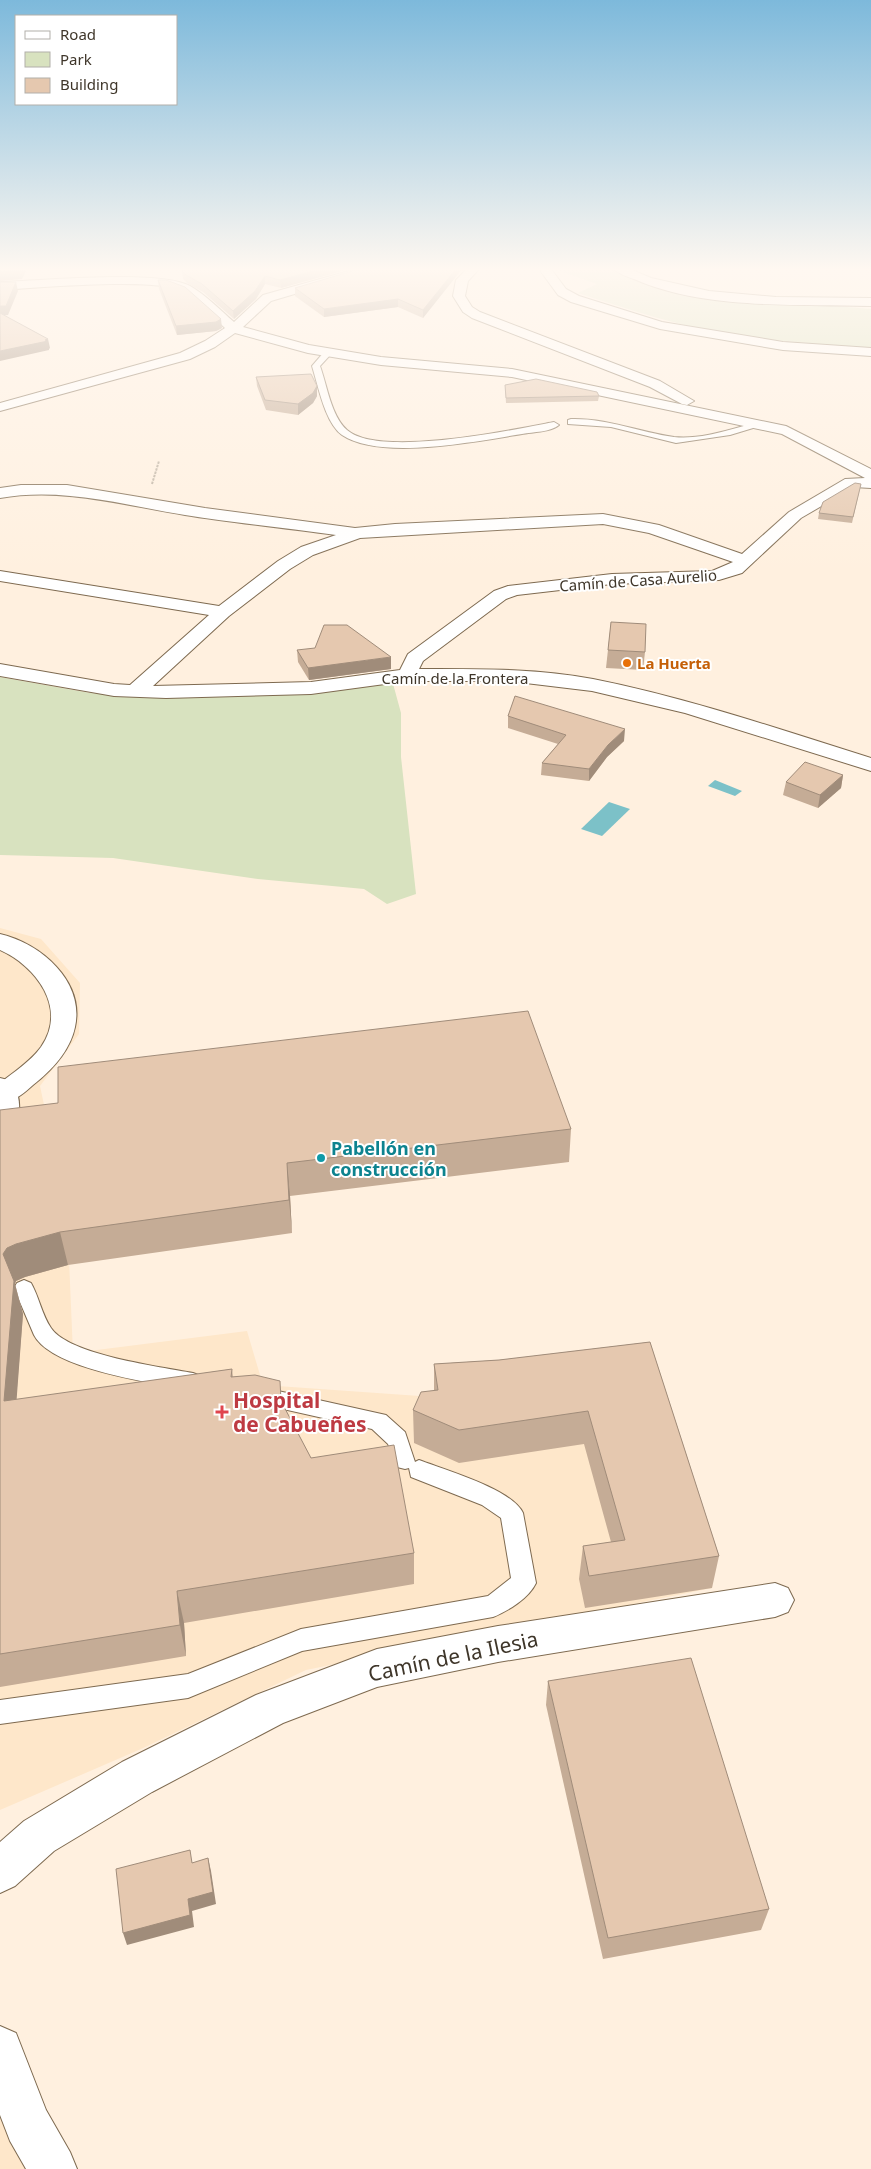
<svg xmlns="http://www.w3.org/2000/svg" width="871" height="2169" font-family="'Noto Sans',sans-serif">
	<style>
		.built { fill: #fee7ca }
		.green { fill: #d8e2bf }
		.water { fill: #7cc1c8 }
		.lines { fill: none; stroke-linecap: round; stroke-linejoin: round }
		.service-casing { stroke: #7e6a50; stroke-width: 2 }
		.minor-casing { stroke: #7e6a50; stroke-width: 2 }
		.tertiary-casing { stroke: #7e6a50; stroke-width: 2 }
		.path { stroke: #bcb0a0; stroke-width: 2; stroke-dasharray: 2.5 1; stroke-linecap: butt }
		.service { fill: #fff; fill-rule: evenodd }
		.minor { fill: #fff; fill-rule: evenodd }
		.tertiary { fill: #fff; fill-rule: evenodd }
		.wall { fill: #c5ac96 }
		.shaded-wall { fill: #a08c7a }
		.building { fill: #e5c8af; stroke: #a08c7a }
		.food-dot { fill: #e8710a; stroke: #fff; stroke-width: 2 }
		.culture-dot { fill: #0f9aa8; stroke: #fff; stroke-width: 2 }
		.health-dot { fill: #e0444e; stroke: #fff; stroke-width: 2 }
		.labels { text-anchor: middle; dominant-baseline: central; stroke-width: 4; stroke-linejoin: round; paint-order: stroke }
		.far-street-label { font-size: 15px; fill: #3f362a; stroke: #fff }
		.far-food-label { font-size: 15px; font-weight: bold; fill: #c56008; stroke: #fff; text-anchor: start }
		.culture-label { font-size: 18px; font-weight: bold; fill: #0d838f; stroke: #fff; text-anchor: start }
		.near-health-label { font-size: 21px; font-weight: bold; fill: #be3a42; stroke: #fff; text-anchor: start }
		.near-street-label { font-size: 21px; fill: #3f362a; stroke: #fff }
	</style>
	<rect width="100%" height="100%" fill="#fff0df"/>
	<!-- built -->
	<g class="built">
		<polygon points="0,928 41,939 80,983 79,1034 40,1086 67,1213 73,1353 247,1331 263,1385 434,1397 646,1375 712,1588 306,1670 141,1749 0,1810"/>
		<polygon points="0,2095 41,2169 0,2169"/>
	</g>
	<!-- green -->
	<g class="green">
		<path d="M 554,269 L 615,269 L 659,287 L 714,296 L 871,309 L 871,351 C 828,342 783,343 739,336 C 684,328 631,310 578,293 L 597,284 Z"/>
		<polygon points="0,677 90,693 155,698 309,694 392,680 401,713 401,757 416,894 387,904 364,889 258,879 113,858 0,855"/>
	</g>
	<!-- water -->
	<g class="water">
		<polygon points="715,780 742,791 735,796 708,786"/>
		<polygon points="609,802 630,809 602,836 581,829"/>
	</g>
	<g class="lines">
		<!-- service casing -->
		<g class="service-casing">
			<g id="service">
				<path d="M 325,351 L 332,353 L 320,366 C 327,385 331,416 347,430 C 379,458 512,430 554,422 L 559,425 C 551,432 533,432 522,434 C 478,441 380,461 342,435 C 325,423 318,385 312,366 Z"/>
				<path d="M 571,419 C 607,418 639,432 674,437 C 701,440 732,429 758,422 L 763,425 L 730,435 L 676,443 L 611,427 L 568,424 L 568,420 Z"/>
				<path d="M 0,1078 L 12,1081 C 23,1099 23,1132 0,1138 Z"/>
				<path d="M 24,1280 L 31,1283 C 39,1297 42,1315 51,1328 C 69,1355 161,1367 193,1373 L 201,1376 L 204,1382 L 201,1388 L 193,1391 C 156,1383 52,1370 34,1335 L 14,1288 L 17,1283 Z"/>
				<path d="M 260,1387 L 386,1415 L 405,1432 L 415,1462 L 419,1460 C 445,1470 512,1489 523,1513 L 536,1583 C 529,1598 508,1611 493,1617 L 302,1651 L 188,1698 L 0,1724 L 0,1700 L 188,1674 L 301,1629 L 488,1596 L 511,1578 L 501,1518 L 482,1505 L 411,1477 L 409,1468 L 405,1469 L 397,1467 L 388,1444 L 372,1429 L 252,1402 L 249,1396 L 252,1390 Z"/>
			</g>
		</g>
		<!-- minor casing -->
		<g class="minor-casing">
			<g id="minor">
				<path d="M 356,269 L 374,269 L 372,271 L 271,301 L 243,327 L 309,345 L 381,357 L 512,369 L 786,426 L 871,469 L 871,488 L 854,487 L 801,518 L 742,573 L 719,580 L 612,584 L 517,595 L 506,599 L 423,661 L 419,669 C 478,669 536,668 593,679 C 688,698 779,729 871,758 L 871,771 L 685,713 L 592,691 L 509,681 L 407,681 L 311,694 L 166,698 L 114,696 L 0,676 L 0,664 L 114,684 L 130,685 L 209,615 L 0,581 L 0,571 L 219,606 L 278,561 L 301,547 L 336,535 C 285,528 235,523 185,515 C 123,505 63,487 0,498 L 0,488 L 21,485 L 67,485 L 205,508 L 355,528 L 395,524 L 603,514 L 659,525 L 742,554 L 789,512 L 845,479 L 865,478 L 782,434 L 512,377 L 381,365 L 308,353 L 235,333 L 215,347 L 190,359 L 0,411 L 0,403 L 180,353 L 205,341 L 225,328 C 211,315 197,299 181,291 C 156,277 35,288 0,290 L 0,282 C 40,281 159,269 190,286 C 206,295 220,310 234,322 L 263,295 ZM 603,524 L 649,533 L 733,562 L 712,571 L 612,574 L 508,586 L 494,591 L 408,654 L 400,670 L 311,682 L 153,686 L 229,616 L 290,569 L 313,555 L 360,538 Z"/>
				<polygon points="467,269 479,269 468,281 465,296 472,307 480,312 660,381 694,401 687,405 682,404 650,387 472,318 463,312 453,296 456,280"/>
				<path d="M 614,269 L 630,269 L 651,278 L 709,291 L 776,297 L 871,298 L 871,306 C 796,304 704,310 634,279 C 628,277 619,274 614,269 Z"/>
				<path d="M 0,934 C 40,943 85,981 75,1027 C 70,1051 52,1070 33,1085 C 23,1094 14,1103 0,1099 L 0,1083 C 14,1072 30,1062 41,1047 C 68,1008 36,966 0,950 Z"/>
				<polygon points="775,1583 788,1588 794,1600 788,1612 775,1617 498,1662 377,1687 283,1723 152,1792 54,1851 15,1886 0,1893 0,1842 24,1821 122,1762 256,1695 377,1649 498,1626"/>
				<polygon points="0,2026 16,2033 46,2110 70,2152 77,2169 26,2169 10,2141 0,2115"/>
			</g>
		</g>
		<!-- tertiary casing -->
		<g class="tertiary-casing">
			<polygon id="tertiary" points="539,269 551,269 566,289 579,296 662,322 783,342 871,348 871,356 783,350 660,329 571,302 558,295"/>
		</g>
		<!-- path -->
		<polyline class="path" points="152,484 159,461"/>
		<!-- service -->
		<use href="#service" class="service"/>
		<!-- minor -->
		<use href="#minor" class="minor"/>
		<!-- tertiary -->
		<use href="#tertiary" class="tertiary"/>
	</g>
	<!-- wall -->
	<g class="wall">
		<polygon points="349,269 281,288 265,284 256,299 234,319 203,292 187,283 183,279 182,271"/>
		<polygon points="462,269 423,318 398,307 324,317 295,296 295,288"/>
		<polygon points="158,280 222,328 216,331 177,335 159,289"/>
		<polygon points="256,377 317,386 317,396 313,403 298,415 266,410 257,386"/>
		<polygon points="505,385 599,396 598,401 506,403"/>
		<polygon points="861,484 852,523 818,519 819,513"/>
		<polygon points="611,622 645,652 643,670 606,668"/>
		<polygon points="297,650 391,669 309,680 298,662"/>
		<polygon points="508,716 624,741 607,757 589,781 541,775 542,763 558,744 508,728"/>
		<polygon points="843,775 841,788 818,808 783,795 786,782"/>
		<polygon points="0,1110 571,1129 569,1162 290,1196 292,1233 68,1265 25,1277 16,1281 15,1284 23,1314 16,1400 232,1369 233,1377 282,1403 311,1458 414,1553 414,1584 184,1623 186,1656 0,1687"/>
		<polygon points="650,1342 719,1556 712,1588 585,1608 579,1579 583,1546 611,1542 584,1444 459,1463 414,1443 413,1410 434,1390 434,1364 499,1360"/>
		<polygon points="548,1681 769,1909 761,1930 603,1959 546,1705"/>
	</g>
	<!-- shaded-wall -->
	<g class="shaded-wall">
		<polygon points="22,269 27,269 22,279 0,281 0,272"/>
		<polygon points="321,269 349,269 281,288 280,280"/>
		<polygon points="456,269 462,269 423,318 423,310"/>
		<polygon points="265,276 265,284 256,299 234,319 233,311"/>
		<polygon points="16,282 18,291 8,315 0,316 0,306"/>
		<polygon points="398,299 398,307 324,317 324,309"/>
		<polygon points="221,319 222,328 216,331 177,335 176,326"/>
		<polygon points="48,339 50,348 49,349 49,350 0,361 0,351"/>
		<polygon points="317,386 317,396 313,403 298,415 298,404"/>
		<polygon points="391,657 391,669 309,680 308,668"/>
		<polygon points="625,729 624,741 607,757 589,781 589,769 608,745"/>
		<polygon points="843,775 841,788 818,808 820,795"/>
		<polygon points="287,1163 290,1196 292,1233 289,1200"/>
		<polygon points="60,1232 68,1265 25,1277 16,1281 15,1284 23,1314 14,1434 4,1401 3,1254 7,1248 16,1244"/>
		<polygon points="177,1591 184,1623 186,1656 180,1625"/>
		<polygon points="208,1858 211,1871 216,1904 192,1911 194,1927 127,1945 123,1933 188,1899"/>
	</g>
	<!-- building -->
	<g class="building">
		<polygon points="0,269 22,269 21,270 0,272"/>
		<polygon points="183,269 321,269 280,280 265,276 255,291 233,311 202,284 186,275 182,271"/>
		<polygon points="359,269 456,269 423,310 398,299 324,309 295,288"/>
		<polygon points="158,280 166,280 185,287 221,319 216,322 176,326"/>
		<polygon points="0,282 16,282 6,306 0,306"/>
		<polygon points="0,313 48,339 45,340 48,341 0,351"/>
		<polygon points="311,374 317,386 313,393 298,404 265,400 256,377"/>
		<polygon points="536,379 597,392 599,396 506,398 505,385"/>
		<polygon points="855,483 861,484 853,517 819,513 823,502"/>
		<polygon points="611,622 646,624 645,652 608,650"/>
		<polygon points="324,625 347,625 391,657 308,668 297,650 315,648"/>
		<polygon points="515,696 625,729 608,745 589,769 542,763 566,735 508,716"/>
		<polygon points="805,762 843,775 820,795 786,782"/>
		<polygon points="528,1011 571,1129 287,1163 289,1200 60,1232 16,1244 7,1248 3,1254 14,1281 4,1401 232,1369 231,1377 255,1375 280,1381 281,1401 311,1458 394,1445 414,1553 177,1591 180,1625 0,1654 0,1110 58,1103 58,1067"/>
		<polygon points="650,1342 719,1556 589,1576 583,1546 625,1540 588,1411 459,1430 413,1410 421,1392 438,1390 434,1364 499,1360"/>
		<polygon points="691,1658 769,1909 608,1938 548,1681"/>
		<polygon points="190,1850 192,1863 208,1858 213,1892 188,1899 190,1915 123,1933 116,1869"/>
	</g>
	<!-- sky -->
	<linearGradient id="sky" x2="0" y2="1"><stop stop-color="#7db9db"/><stop offset="0.47" stop-color="#fff8f1"/><stop offset="1" stop-color="#fff8f1" stop-opacity="0"/></linearGradient>
	<rect width="871" height="573" fill="url(#sky)"/>
	<!-- markers -->
	<circle class="food-dot" cx="627" cy="663" r="5"/>
	<circle class="culture-dot" cx="321" cy="1158" r="5"/>
	<path class="health-dot" d="M219.5 1404.5h5v5h5v5h-5v5h-5v-5h-5v-5h5z"/>
	<g class="labels">
		<!-- far-street labels -->
		<g class="far-street-label">
			<text transform="translate(638 580) rotate(-4)">Camín de Casa Aurelio</text>
			<text x="455" y="678">Camín de la Frontera</text>
		</g>
		<!-- far-food labels -->
		<g class="far-food-label">
			<text x="637" y="663">La Huerta</text>
		</g>
		<!-- culture labels -->
		<g class="culture-label">
			<text x="331" y="1148">Pabellón en<tspan x="331" dy="21">construcción</tspan></text>
		</g>
		<!-- near-health labels -->
		<g class="near-health-label">
			<text x="233" y="1400">Hospital<tspan x="233" dy="24">de Cabueñes</tspan></text>
		</g>
		<!-- near-street labels -->
		<g class="near-street-label">
			<text transform="translate(453 1656) rotate(-12)">Camín de la Ilesia</text>
		</g>
	</g>
	<!-- legend -->
	<rect x="15" y="15" width="162" height="90" fill="#ffffff" stroke="#b2afaa"/>
	<rect x="25" y="31" width="25" height="8" fill="#ffffff" stroke="#b2afaa"/>
	<text x="60" y="40" font-size="15" fill="#3f362a">Road</text>
	<rect x="25" y="52" width="25" height="15" fill="#d8e2bf" stroke="#b2afaa"/>
	<text x="60" y="65" font-size="15" fill="#3f362a">Park</text>
	<rect x="25" y="78" width="25" height="15" fill="#e5c8af" stroke="#b2afaa"/>
	<text x="60" y="90" font-size="15" fill="#3f362a">Building</text>
</svg>
